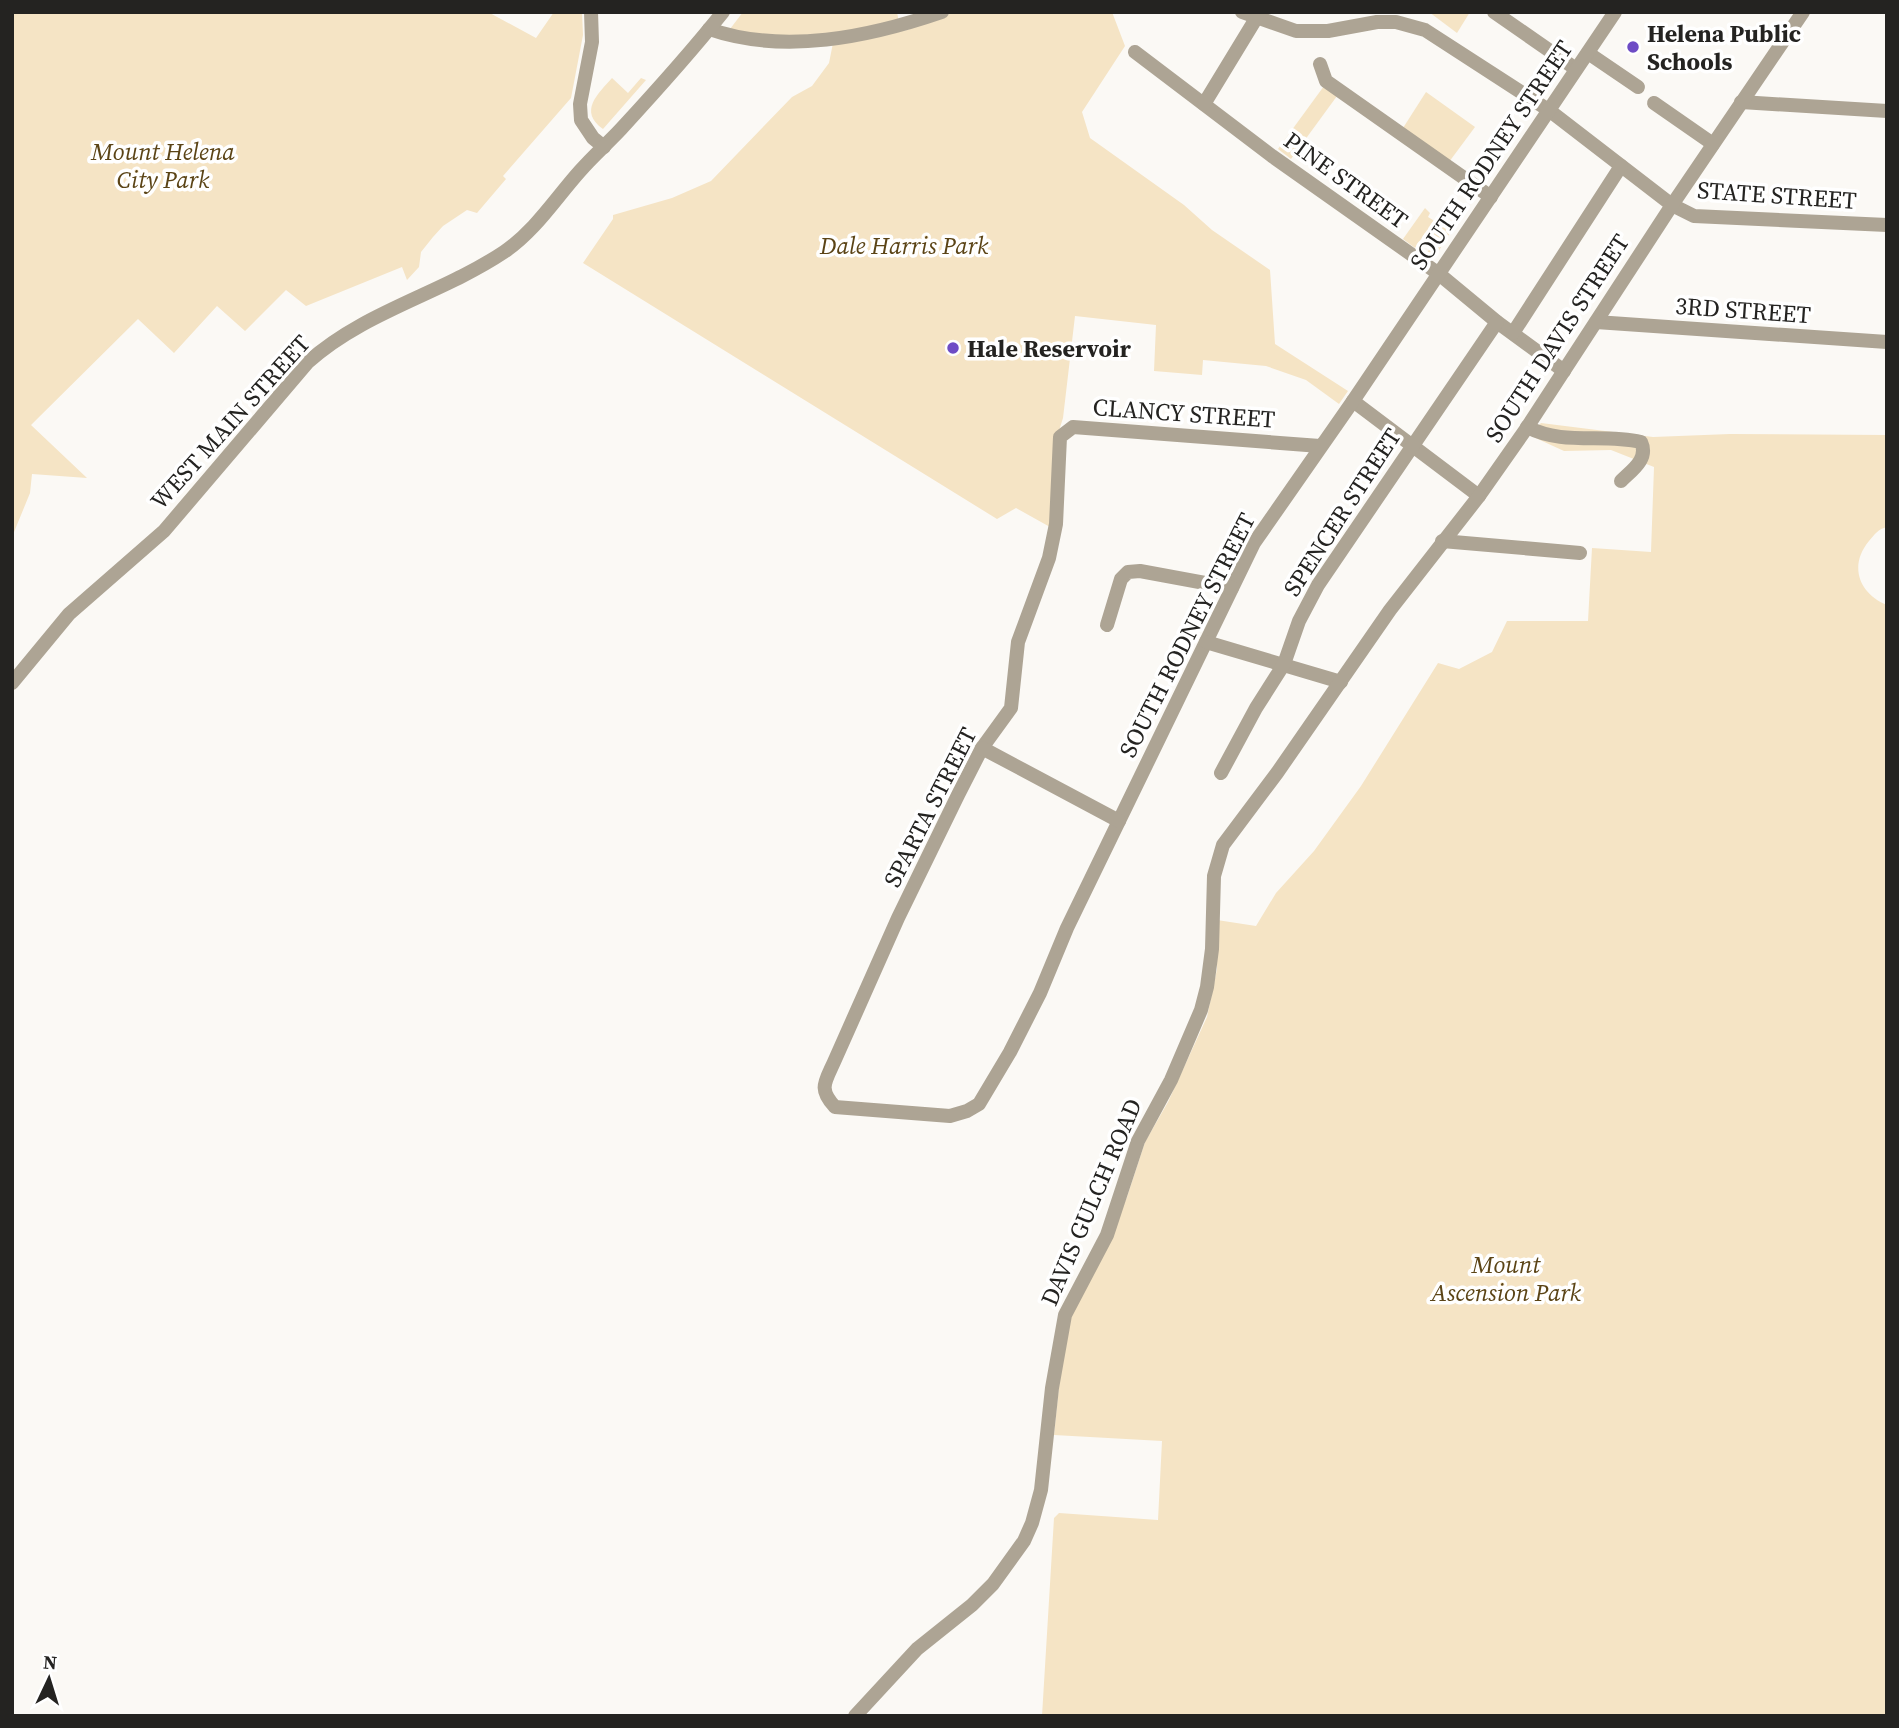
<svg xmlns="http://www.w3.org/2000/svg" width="1899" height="1728" font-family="'Source Serif 4',serif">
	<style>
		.green { fill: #f5e4c5 }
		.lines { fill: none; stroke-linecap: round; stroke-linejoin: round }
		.minor { stroke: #ada494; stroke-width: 14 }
		.poi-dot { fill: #6e4cc5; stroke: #fff; stroke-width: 2.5 }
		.labels { text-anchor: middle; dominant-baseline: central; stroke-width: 7; stroke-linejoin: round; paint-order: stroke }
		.poi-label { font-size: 24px; font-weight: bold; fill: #242321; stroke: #fff; text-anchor: start }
		.park-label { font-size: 24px; font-style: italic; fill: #5b4416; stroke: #fff }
		.street-label { font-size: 24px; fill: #242321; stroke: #fff }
	</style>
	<rect width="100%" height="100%" fill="#fbf9f5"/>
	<!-- green -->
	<g class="green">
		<polygon points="12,12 488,12 536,38 554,12 582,12 583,35 571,98 503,176 506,179 477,213 467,210 443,226 433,237 421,252 419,267 407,280 402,267 306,306 286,290 245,331 217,306 174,353 138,319 31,425 87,478 32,474 30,493 12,537"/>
		<polygon points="743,12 897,12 899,23 844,33 764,37 730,29"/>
		<polygon points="955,12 1112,12 1125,46 1082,112 1090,138 1184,205 1212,230 1270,270 1275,344 1348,391 1339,404 1306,380 1266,366 1203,360 1202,375 1154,371 1156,325 1075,316 1063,418 1057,437 1050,527 1016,508 997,519 583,263 613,219 613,215 672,198 711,181 792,97 812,86 829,63 833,43 907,30"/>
		<polygon points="1429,12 1470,12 1457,33"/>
		<path d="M 612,78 L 628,93 L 641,78 L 646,80 L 603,129 C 578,111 598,94 612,78 Z"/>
		<polygon points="1324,86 1337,96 1291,159 1278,149"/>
		<polygon points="1426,92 1475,127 1449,162 1403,128"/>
		<polygon points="1425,208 1430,213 1428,217 1451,231 1433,260 1425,254 1434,245 1432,243 1434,239 1425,233 1415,248 1403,239"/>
		<path d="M 1541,423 L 1653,437 L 1730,434 L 1887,435 L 1887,527 C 1878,529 1875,534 1869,541 C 1849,565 1858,593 1887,605 L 1887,1716 L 1042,1716 L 1054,1518 L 1059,1513 L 1158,1520 L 1162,1441 L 1054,1435 L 1062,1357 L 1069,1315 L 1096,1268 L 1127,1197 L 1145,1142 L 1168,1102 L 1207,1017 L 1217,969 L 1217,920 L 1256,926 L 1276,893 L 1314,851 L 1361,786 L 1438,663 L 1459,669 L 1492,652 L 1507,621 L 1588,621 L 1592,548 L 1651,552 L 1654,467 L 1611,450 L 1564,451 L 1529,435 Z"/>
	</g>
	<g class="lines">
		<!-- minor -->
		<g class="minor">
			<polyline points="591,12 592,42 580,104 581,120 593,138 604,147"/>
			<polyline points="1242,12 1296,31 1328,31 1377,22 1396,22 1425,30 1550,111 1672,205 1694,216 1887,225"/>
			<polyline points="1494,12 1576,69"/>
			<path d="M 709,29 C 784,55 869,37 942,12"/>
			<polyline points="1135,52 1272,156 1439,274 1497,322 1564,371"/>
			<polyline points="1588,53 1638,87"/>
			<polyline points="1320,64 1326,81 1491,197"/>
			<polyline points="1741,102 1887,111"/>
			<polyline points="1654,103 1713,144"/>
			<polyline points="1204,104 1260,12"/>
			<polyline points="1596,322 1887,342"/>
			<polyline points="1513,333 1621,166"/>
			<polyline points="1353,401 1479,496"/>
			<path d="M 1527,427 C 1564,446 1602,433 1641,442 C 1649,459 1632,470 1621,481"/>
			<path d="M 1320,446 L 1073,427 L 1060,437 L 1056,524 L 1049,558 L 1018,642 L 1011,708 L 982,748 L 958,795 L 898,918 L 834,1062 C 825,1082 818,1089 835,1107 L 950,1116 L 967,1111 L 979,1104 L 1010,1052 L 1040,993 L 1067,928 L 1254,543 L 1353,401 L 1615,12"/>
			<polyline points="1442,541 1580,553"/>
			<polyline points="1107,625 1121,579 1128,572 1140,571 1232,588"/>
			<polyline points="1206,642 1341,682"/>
			<path d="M 12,683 L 69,614 L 164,531 L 308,362 C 365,311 441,294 504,252 C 535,231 555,199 580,171 C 593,156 608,143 621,129 C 656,91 691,52 723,12"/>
			<polyline points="982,748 1119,821"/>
			<polyline points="1221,773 1256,708 1284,664 1299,621 1318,585 1497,322"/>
			<polyline points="855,1716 917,1649 972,1605 993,1584 1024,1541 1032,1523 1041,1490 1052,1388 1065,1315 1107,1235 1138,1141 1171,1080 1201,1010 1207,987 1212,949 1214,876 1223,845 1277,773 1390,610 1479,496 1526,429 1672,205 1803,12"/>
		</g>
	</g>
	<!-- markers -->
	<g class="poi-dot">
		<circle cx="1633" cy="47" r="7"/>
		<circle cx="953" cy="348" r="7"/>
	</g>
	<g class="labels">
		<!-- poi labels -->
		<g class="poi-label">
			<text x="1647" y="33">Helena Public<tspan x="1647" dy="28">Schools</tspan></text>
			<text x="967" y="348">Hale Reservoir</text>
		</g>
		<!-- park labels -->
		<g class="park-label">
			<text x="163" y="151">Mount Helena<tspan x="163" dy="28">City Park</tspan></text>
			<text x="904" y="245">Dale Harris Park</text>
			<text x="1506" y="1264">Mount<tspan x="1506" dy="28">Ascension Park</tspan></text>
		</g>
		<!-- street labels -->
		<g class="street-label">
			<text transform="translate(1491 155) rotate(-56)">SOUTH RODNEY STREET</text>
			<text transform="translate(1346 180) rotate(36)">PINE STREET</text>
			<text transform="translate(1777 195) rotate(4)">STATE STREET</text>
			<text transform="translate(1743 310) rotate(4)">3RD STREET</text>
			<text transform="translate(1557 338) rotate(-57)">SOUTH DAVIS STREET</text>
			<text transform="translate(1184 413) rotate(4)">CLANCY STREET</text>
			<text transform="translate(230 422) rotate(-48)">WEST MAIN STREET</text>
			<text transform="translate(1342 512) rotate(-57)">SPENCER STREET</text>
			<text transform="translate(1187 635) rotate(-63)">SOUTH RODNEY STREET</text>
			<text transform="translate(930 807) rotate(-63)">SPARTA STREET</text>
			<text transform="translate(1091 1202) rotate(-67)">DAVIS GULCH ROAD</text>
		</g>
	</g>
	<!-- border -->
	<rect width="1899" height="1728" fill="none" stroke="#242321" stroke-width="28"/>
	<!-- north arrow -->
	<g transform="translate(49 1679) rotate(4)" stroke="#ffffff" stroke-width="5" paint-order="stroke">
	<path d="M0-5L12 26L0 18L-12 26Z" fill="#242321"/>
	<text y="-10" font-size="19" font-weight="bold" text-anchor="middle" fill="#242321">N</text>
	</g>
</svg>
